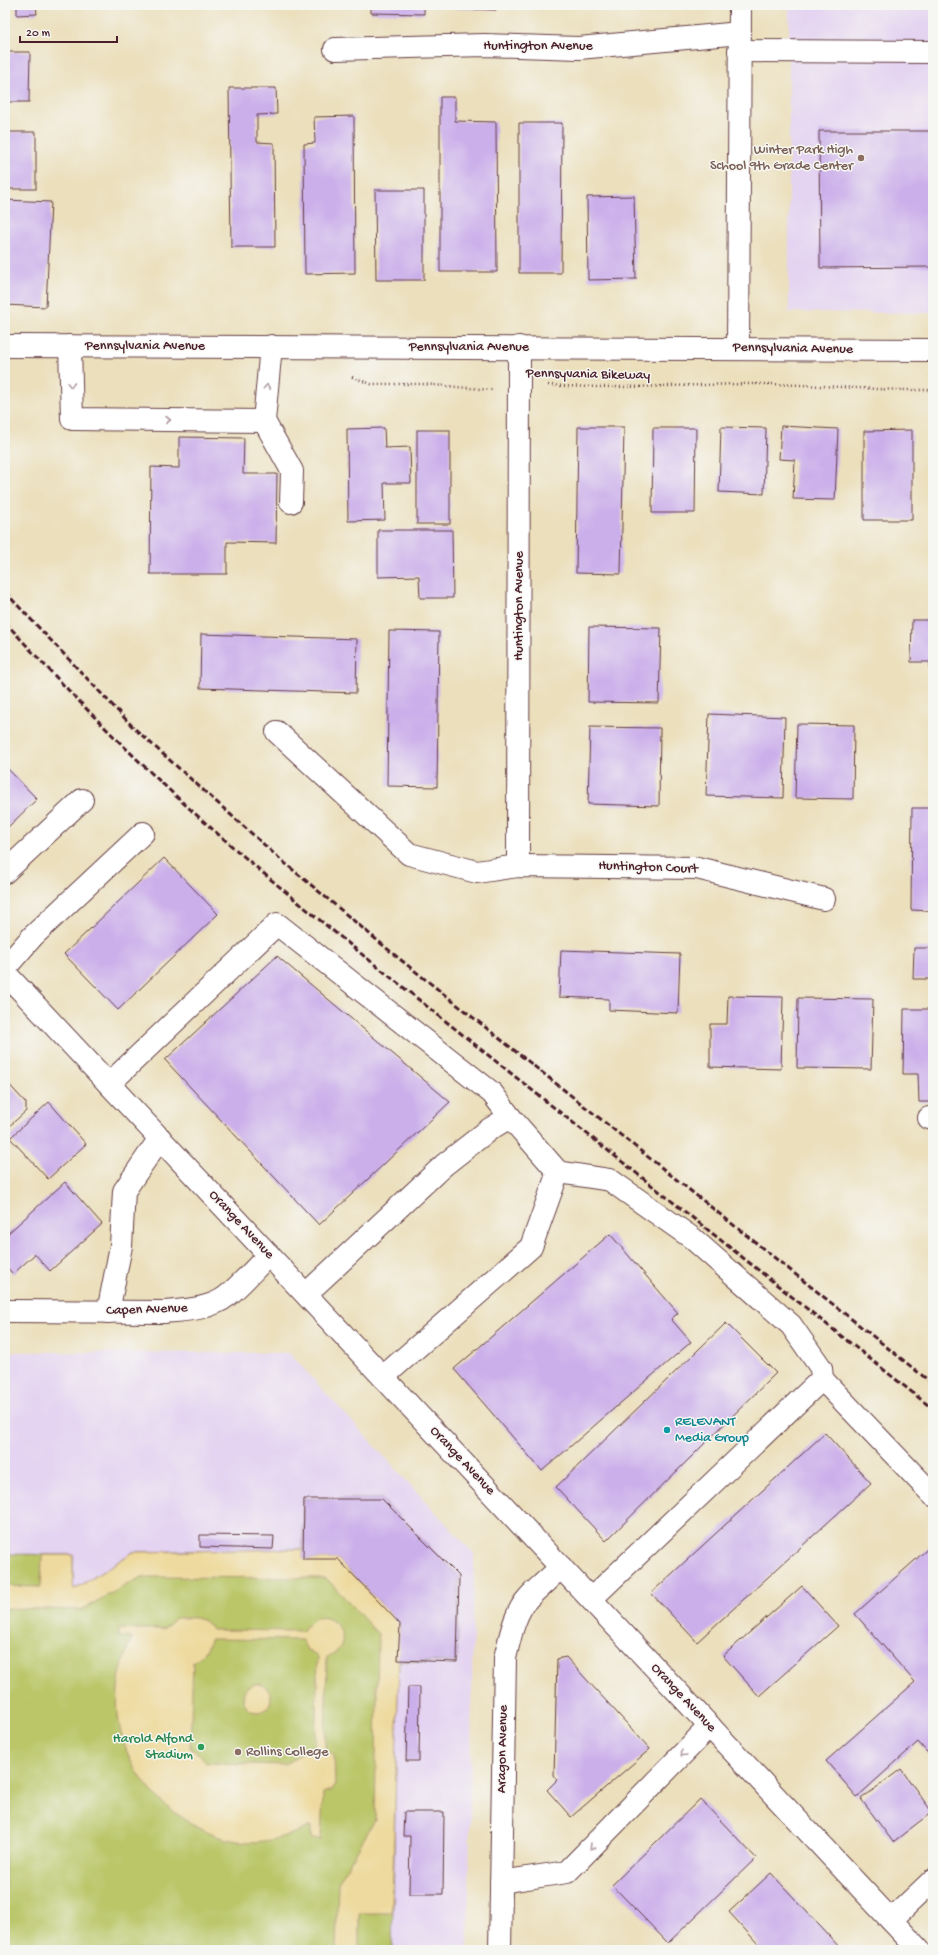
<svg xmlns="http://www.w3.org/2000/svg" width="938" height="1955" font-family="'Gochi Hand',sans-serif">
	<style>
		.built { fill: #e4d3f1 }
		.green { fill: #bac668; stroke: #82724a }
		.sand { fill: #eeda9e; stroke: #9c7c64; fill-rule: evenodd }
		.building { fill: #cbafea }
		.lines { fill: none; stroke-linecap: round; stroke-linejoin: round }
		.minor-casing { stroke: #623c41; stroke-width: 24 }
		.major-casing { stroke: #623c41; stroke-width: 24 }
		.path { stroke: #623c41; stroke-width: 2.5; stroke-dasharray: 1 3; stroke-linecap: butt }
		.minor { stroke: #fff; stroke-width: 22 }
		.major { stroke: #fff; stroke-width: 22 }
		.rail { stroke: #4a1f2b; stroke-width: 3; stroke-dasharray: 6 3; stroke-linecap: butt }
		.oneway { stroke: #ae9aa0 }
		.education-dot { fill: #8d6e63; stroke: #f6f6f2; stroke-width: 1.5 }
		.culture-dot { fill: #0f9aa8; stroke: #f6f6f2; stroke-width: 1.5 }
		.leisure-dot { fill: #2e9e5b; stroke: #f6f6f2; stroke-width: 1.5 }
		.labels { text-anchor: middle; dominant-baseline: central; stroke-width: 3; stroke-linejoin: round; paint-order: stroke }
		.street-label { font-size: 14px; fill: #4a1f2b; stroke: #f6f6f2 }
		.education-label { font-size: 14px; fill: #785e54; stroke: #f6f6f2; text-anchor: end }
		.culture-label { font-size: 14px; fill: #0d838f; stroke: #f6f6f2; text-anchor: start }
		.leisure-label { font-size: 14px; fill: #27864d; stroke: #f6f6f2; text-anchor: end }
	</style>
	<rect width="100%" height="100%" fill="#f6f6f2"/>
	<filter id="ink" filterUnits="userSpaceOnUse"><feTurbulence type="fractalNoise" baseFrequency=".025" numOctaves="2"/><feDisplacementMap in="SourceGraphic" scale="8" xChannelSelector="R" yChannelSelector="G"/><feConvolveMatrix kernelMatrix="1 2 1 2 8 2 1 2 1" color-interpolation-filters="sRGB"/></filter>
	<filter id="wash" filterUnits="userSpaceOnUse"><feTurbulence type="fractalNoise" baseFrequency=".012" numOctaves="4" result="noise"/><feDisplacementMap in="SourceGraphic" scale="16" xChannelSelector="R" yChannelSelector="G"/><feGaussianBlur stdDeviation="0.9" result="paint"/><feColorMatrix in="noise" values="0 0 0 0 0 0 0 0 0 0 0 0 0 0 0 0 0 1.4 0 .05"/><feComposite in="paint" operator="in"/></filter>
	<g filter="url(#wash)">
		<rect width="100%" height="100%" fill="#ebdfbc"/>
		<!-- built -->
		<g class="built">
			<polygon points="789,5 933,5 933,313 789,312"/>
			<polygon points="5,1352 289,1353 474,1554 468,1950 5,1950"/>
		</g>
		<!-- green -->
		<polygon class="green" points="304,1499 382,1499 459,1576 457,1662 398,1661 392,1950 5,1950 5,1554 73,1555 73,1588 80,1586 133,1552 303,1549"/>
		<!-- sand -->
		<g class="sand">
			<polygon points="303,1549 303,1559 338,1559 400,1624 392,1913 359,1913 359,1950 336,1950 338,1883 375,1820 378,1634 326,1578 141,1577 81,1610 5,1608 5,1586 41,1587 42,1555 73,1555 73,1588 80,1586 133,1552"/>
			<path d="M 176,1618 C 191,1618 204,1615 212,1630 L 303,1631 C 323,1594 365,1643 327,1657 L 325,1749 L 334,1755 L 335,1784 L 331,1790 L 323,1793 L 321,1839 L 311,1839 L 311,1826 C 287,1837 259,1846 232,1840 C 214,1837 198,1828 183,1818 C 120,1776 101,1706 132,1638 L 119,1637 L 119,1629 L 164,1629 ZM 210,1639 L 302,1640 L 307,1650 L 318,1657 L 315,1745 L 305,1750 L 286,1765 L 206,1763 C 202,1756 198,1752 190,1749 L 193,1662 C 202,1656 208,1651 210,1639 Z"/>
			<circle cx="257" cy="1698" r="14"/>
		</g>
		<g id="blocks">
			<!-- building -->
			<g class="building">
				<polygon points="17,5 36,5 37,14 17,15"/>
				<polygon points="371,5 424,5 424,14 371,13"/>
				<polygon points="445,5 496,5 496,10 445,8"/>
				<polygon points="5,52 30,52 29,102 5,102"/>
				<polygon points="229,88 276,88 277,114 257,115 257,142 274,143 275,247 231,247"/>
				<polygon points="440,97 455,97 455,121 496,122 497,272 440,272"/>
				<polygon points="354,116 355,273 305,274 304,144 315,143 314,117"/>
				<polygon points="519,123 562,123 561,273 519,273"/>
				<polygon points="819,131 933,131 933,267 820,268"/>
				<rect x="5" y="132" width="31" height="57"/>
				<polygon points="375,190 424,190 424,280 376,280"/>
				<polygon points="634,196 636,279 588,280 587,197"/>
				<polygon points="5,200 51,202 46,307 5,305"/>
				<polygon points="781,426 838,429 835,500 793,499 795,460 779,459"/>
				<polygon points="578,427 624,427 621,574 576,573"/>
				<polygon points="721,427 766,428 764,494 719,492"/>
				<polygon points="384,428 385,448 410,447 411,483 384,483 385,520 348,521 347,429"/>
				<polygon points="653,428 696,428 695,513 652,513"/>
				<rect x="417" y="430" width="33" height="94"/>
				<polygon points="912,430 912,520 864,520 864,431"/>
				<polygon points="179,437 244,438 243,474 277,474 276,543 227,542 227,574 150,574 151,467 179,468"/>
				<polygon points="378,530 452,530 453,598 420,598 419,576 378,577"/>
				<polygon points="912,620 933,620 933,680 930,680 930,662 911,662"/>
				<polygon points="589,627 661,628 659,703 588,702"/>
				<polygon points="389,631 439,632 437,787 387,786"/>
				<polygon points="201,634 357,639 356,693 200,688"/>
				<polygon points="709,714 785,717 783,798 706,796"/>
				<polygon points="797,724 854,725 853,799 795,798"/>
				<polygon points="590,727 660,728 659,806 588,804"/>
				<polygon points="5,766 37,799 5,830"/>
				<polygon points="912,808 933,808 933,911 911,910"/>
				<polygon points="164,858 218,914 118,1010 64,954"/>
				<polygon points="914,948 933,948 933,979 913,979"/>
				<polygon points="561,950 680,954 678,1013 609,1010 609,999 559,997"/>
				<polygon points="277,956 450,1102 319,1225 165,1060"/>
				<polygon points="728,996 783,997 781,1069 710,1067 710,1024 727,1024"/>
				<polygon points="798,998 873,999 871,1069 797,1068"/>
				<polygon points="904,1009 933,1009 933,1102 919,1102 918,1074 903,1074"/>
				<polygon points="5,1080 26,1103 26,1111 5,1130"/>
				<polygon points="49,1102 86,1144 48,1179 10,1138"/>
				<polygon points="65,1182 102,1224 50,1271 35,1254 13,1274 5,1265 5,1236"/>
				<polygon points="610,1234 678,1313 671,1319 691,1342 542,1471 454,1369"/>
				<polygon points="726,1323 776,1373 606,1541 556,1487"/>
				<polygon points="825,1433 871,1483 697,1642 651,1593"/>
				<polygon points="304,1499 382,1499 459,1576 457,1662 398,1660 400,1624 338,1559 303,1559"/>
				<polygon points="200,1535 274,1536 273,1549 200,1547"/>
				<polygon points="933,1544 933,1759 918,1742 857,1797 826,1761 915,1682 855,1614"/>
				<polygon points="802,1586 838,1626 759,1696 723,1656"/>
				<polygon points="566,1657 650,1749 571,1817 547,1790 557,1780 554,1776 557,1659"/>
				<polygon points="408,1687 420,1687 419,1761 406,1761"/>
				<polygon points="901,1769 932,1812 893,1842 861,1799"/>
				<polygon points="700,1799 756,1858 668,1943 612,1885"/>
				<polygon points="404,1812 444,1812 443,1894 409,1894 410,1836 403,1836"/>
				<polygon points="771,1873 842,1950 754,1950 759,1945 729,1912"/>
			</g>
		</g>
	</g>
	<g filter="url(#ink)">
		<use href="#blocks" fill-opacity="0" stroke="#623c41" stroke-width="1"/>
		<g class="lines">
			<!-- minor casing -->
			<g class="minor-casing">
				<g id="minor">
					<polyline points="335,49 484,45 579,48 740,33"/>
					<polyline points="739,51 933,52"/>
					<polyline points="5,346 933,350"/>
					<polyline points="70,346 72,419 264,421 271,346"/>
					<polyline points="738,348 740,5"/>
					<polyline points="264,421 292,471 291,502"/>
					<polyline points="277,732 409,854 477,872 518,866 697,868 824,899"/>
					<polyline points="518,866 519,347"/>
					<polyline points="5,872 82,800"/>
					<polyline points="5,968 33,936 143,833"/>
					<polyline points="109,1084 277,924 492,1093 510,1117"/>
					<polyline points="929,1118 933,1118"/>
					<polyline points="558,1172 610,1180 692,1238 791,1325 821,1368 822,1379 591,1599"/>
					<polyline points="306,1294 444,1165 490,1129 510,1117 558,1172 531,1247 383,1377"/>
					<path d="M 5,1311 L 165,1312 C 185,1310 211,1309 227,1296 C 242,1284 255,1268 269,1255"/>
					<polyline points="108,1312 121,1246 124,1191 160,1138"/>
					<polyline points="822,1379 933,1495"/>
					<polyline points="501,1882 567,1872 710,1726"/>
					<polyline points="891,1920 933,1880"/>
					<path d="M 500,1950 L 505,1658 C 510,1638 514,1613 529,1597 C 539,1587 551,1577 561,1567"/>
				</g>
			</g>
			<!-- major casing -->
			<g class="major-casing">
				<polyline id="major" points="5,973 919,1950"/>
			</g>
			<!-- path -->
			<g class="path">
				<polyline points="352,377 371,384 422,384 492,390"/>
				<path d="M 548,385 C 618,390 689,384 760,384 C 818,384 875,391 933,390"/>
			</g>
			<!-- minor -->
			<use href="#minor" class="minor"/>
			<!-- major -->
			<use href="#major" class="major"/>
			<!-- rail -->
			<g class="rail">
				<polyline points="5,592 134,728 280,859 396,956 933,1384"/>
				<path d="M 5,622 C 64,687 125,750 190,809 C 285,895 387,974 488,1055 C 636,1173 785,1291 933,1409"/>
			</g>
		</g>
		<!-- one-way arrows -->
		<defs><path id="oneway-chevron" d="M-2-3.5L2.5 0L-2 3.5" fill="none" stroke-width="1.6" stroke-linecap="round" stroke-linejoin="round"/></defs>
		<g class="oneway">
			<use href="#oneway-chevron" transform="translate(71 385) rotate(89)"/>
			<use href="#oneway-chevron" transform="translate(267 387) rotate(-85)"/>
			<use href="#oneway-chevron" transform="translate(168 420)"/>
			<use href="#oneway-chevron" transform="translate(683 1754) rotate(134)"/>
			<use href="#oneway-chevron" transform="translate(592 1847) rotate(135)"/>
		</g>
	</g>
	<!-- markers -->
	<g class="education-dot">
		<circle cx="861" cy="158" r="4"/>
		<circle cx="238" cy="1752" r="4"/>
	</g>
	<circle class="culture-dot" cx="667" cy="1430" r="4"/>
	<circle class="leisure-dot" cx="201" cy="1747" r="4"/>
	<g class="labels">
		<!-- street labels -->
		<g class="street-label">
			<text x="538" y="46">Huntington Avenue</text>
			<text x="145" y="346">Pennsylvania Avenue</text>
			<text x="469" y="347">Pennsylvania Avenue</text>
			<text transform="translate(793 349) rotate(1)">Pennsylvania Avenue</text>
			<text transform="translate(588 375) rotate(1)">Pennsyvania Bikeway</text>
			<text transform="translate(519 606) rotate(-90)">Huntington Avenue</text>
			<text transform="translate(648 868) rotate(2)">Huntington Court</text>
			<text transform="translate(241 1225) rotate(47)">Orange Avenue</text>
			<text transform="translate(147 1310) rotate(-2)">Capen Avenue</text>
			<text transform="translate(462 1461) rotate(47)">Orange Avenue</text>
			<text transform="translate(683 1698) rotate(47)">Orange Avenue</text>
			<text transform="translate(503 1749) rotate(-89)">Aragon Avenue</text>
		</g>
		<!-- education labels -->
		<g class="education-label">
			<text x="853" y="150">Winter Park High<tspan x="853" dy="16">School 9th Grade Center</tspan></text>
			<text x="246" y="1752" text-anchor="start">Rollins College</text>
		</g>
		<!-- culture labels -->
		<g class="culture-label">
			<text x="675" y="1422">RELEVANT<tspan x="675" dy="16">Media Group</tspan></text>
		</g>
		<!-- leisure labels -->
		<g class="leisure-label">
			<text x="193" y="1739">Harold Alfond<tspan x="193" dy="16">Stadium</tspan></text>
		</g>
	</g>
	<!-- margin -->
	<rect width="938" height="1955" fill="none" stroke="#f6f6f2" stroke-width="20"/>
	<!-- scale -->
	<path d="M20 36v6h97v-6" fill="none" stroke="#4a1f2b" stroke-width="2"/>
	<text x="26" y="36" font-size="12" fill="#4a1f2b" stroke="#f6f6f2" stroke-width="3" paint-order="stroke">20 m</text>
</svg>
